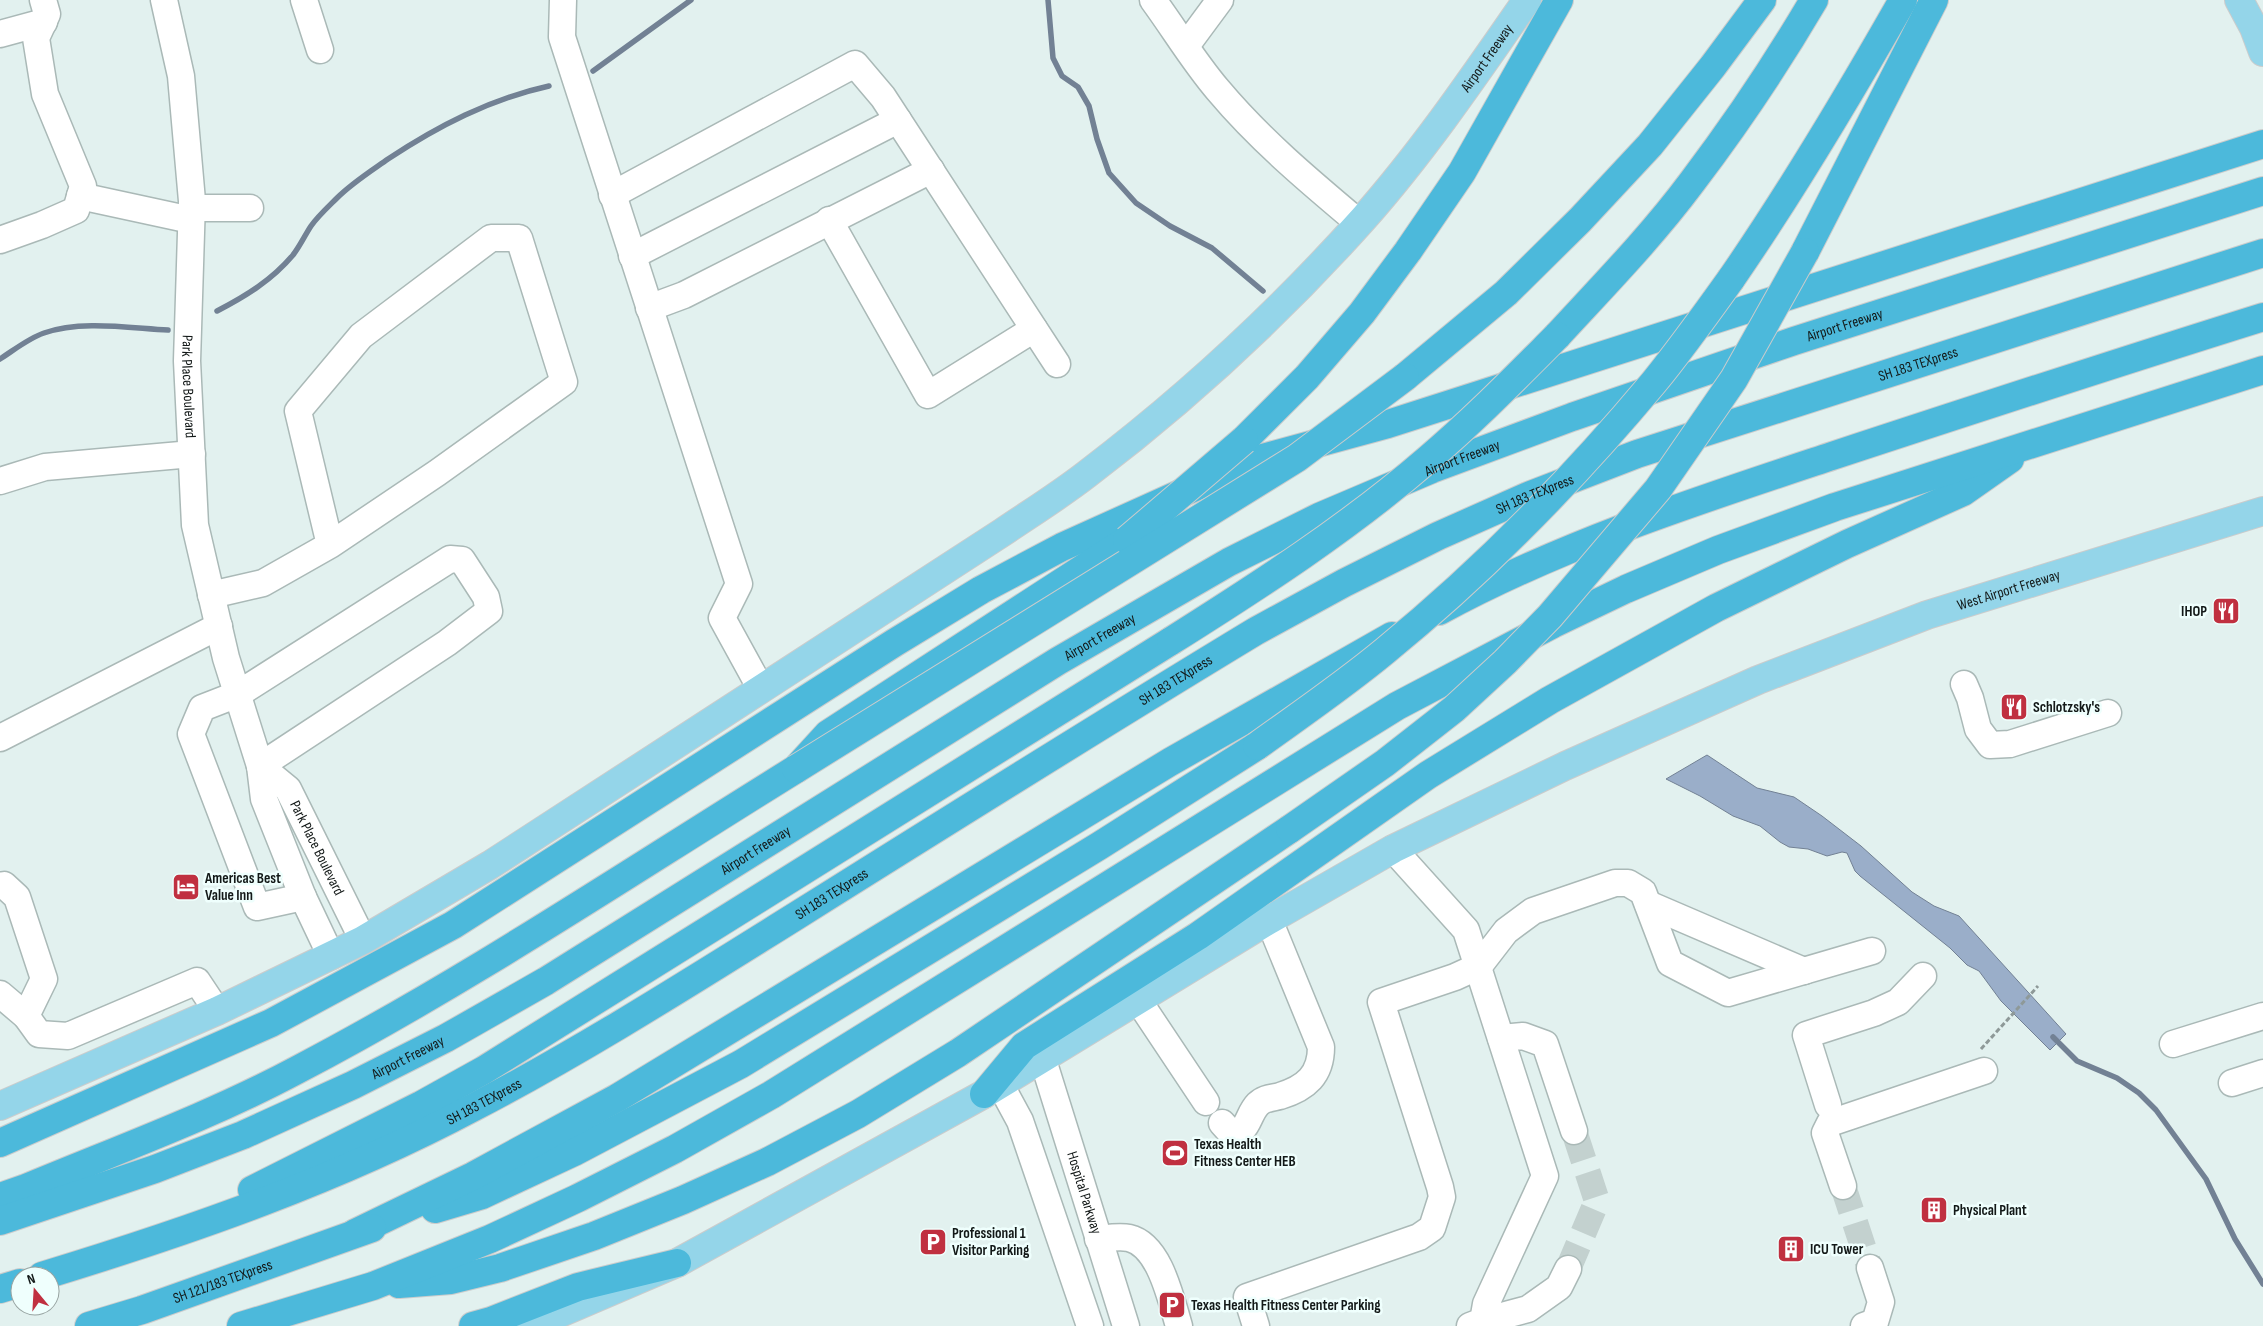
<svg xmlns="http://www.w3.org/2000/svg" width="2263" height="1326" font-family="'Sofia Sans Condensed',sans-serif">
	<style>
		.water { fill: #9aaec9; stroke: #728194 }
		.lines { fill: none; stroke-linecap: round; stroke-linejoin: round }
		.stream { stroke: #728194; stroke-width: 5.5 }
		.minor-tunnel { stroke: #c3d1cf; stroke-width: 26; stroke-dasharray: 26 13; stroke-linecap: butt }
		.minor-casing { stroke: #aab9b7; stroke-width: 29 }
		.major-casing { stroke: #cbcccc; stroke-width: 30 }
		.highway-casing { stroke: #cbcccc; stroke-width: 30 }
		.path { stroke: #8e9998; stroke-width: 3; stroke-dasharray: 5 2.5; stroke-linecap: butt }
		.minor { stroke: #fff; stroke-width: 26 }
		.major { stroke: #94d5e9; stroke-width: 28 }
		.highway { stroke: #4cb9db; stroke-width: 28 }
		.highway-bridge-casing { stroke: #cbcccc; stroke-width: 30; stroke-linecap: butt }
		.highway-bridge { stroke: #4cb9db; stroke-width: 28 }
		.labels { text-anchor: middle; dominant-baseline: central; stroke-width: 5; stroke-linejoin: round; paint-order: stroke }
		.street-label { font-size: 15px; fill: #131918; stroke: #effffd }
		.poi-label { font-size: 15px; font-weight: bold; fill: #131918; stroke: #effffd; text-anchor: start }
	</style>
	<rect width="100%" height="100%" fill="#e2f1ef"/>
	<!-- water -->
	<polygon class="water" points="1707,755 1757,788 1794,797 1822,816 1861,846 1912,892 1934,906 1959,916 2066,1034 2050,1050 2001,1001 1979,971 1967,965 1950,948 1860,876 1855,871 1847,853 1842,852 1827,856 1808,849 1789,847 1780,842 1760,826 1733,816 1700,796 1666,779"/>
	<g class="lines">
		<!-- stream -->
		<g class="stream">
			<polyline points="1048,0 1053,58 1062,76 1078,87 1089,106 1097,139 1109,173 1136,203 1170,226 1212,248 1263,291"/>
			<polyline points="593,71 691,0"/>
			<path d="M 217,311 C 246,296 272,280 293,255 C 300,246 305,235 311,226 C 318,216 328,207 337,198 C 352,183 371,171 388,159 C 438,126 490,99 549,86"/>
			<path d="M 0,359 C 14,350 29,338 44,333 C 81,320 129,328 168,330"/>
			<polyline points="2053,1037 2077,1061 2117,1078 2139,1093 2156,1110 2206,1179 2235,1239 2263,1284"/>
		</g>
		<!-- minor-tunnel -->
		<g class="minor-tunnel">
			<polyline points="1843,1186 1870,1268"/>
			<polyline points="1568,1269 1597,1201 1574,1131"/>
		</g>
		<!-- minor casing -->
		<g class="minor-casing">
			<g id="minor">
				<path id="s1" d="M 164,0 L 181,76 L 192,201 L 187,361 L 195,525 L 226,658 L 260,766 L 264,799 L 303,897 L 331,956"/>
				<polyline points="304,0 320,50"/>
				<polyline points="563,0 562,37 739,584 722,618 761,689"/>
				<path d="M 1153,0 C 1175,30 1194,62 1218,90 C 1260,140 1309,181 1359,223"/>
				<polyline points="0,34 44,22"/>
				<polyline points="1186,46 1220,0"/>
				<polyline points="612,195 855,64 883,97 1057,364"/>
				<polyline points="80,196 191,220"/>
				<polyline points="192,208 250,208"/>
				<polyline points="829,220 928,395 1034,329"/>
				<polyline points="0,240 42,225 76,210 83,186 45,94 36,38 47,14 43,0"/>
				<polyline points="632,256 898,120"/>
				<polyline points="649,308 684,295 931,170"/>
				<polyline points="0,481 45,467 192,454"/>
				<polyline points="211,595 263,583 330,545 437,473 564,382 519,238 491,238 361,336 298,411 330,545"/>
				<polyline points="1964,684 1970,698 1978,729 1990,745 2010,744 2108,713"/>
				<polyline points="0,738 219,626"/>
				<polyline points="260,766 447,643 489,611 486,597 462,560 450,559 238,694 202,708 191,734 257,907 303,897"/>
				<path id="s2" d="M 260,766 L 288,789 L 363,940"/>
				<polyline points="1393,849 1466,930 1545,1176 1486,1304 1483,1321 1470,1326"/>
				<polyline points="0,886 4,885 17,897 44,979 26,1016"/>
				<polyline points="1648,904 1804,971"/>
				<polyline points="0,994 26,1016 39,1034 68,1036 197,981 217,1011"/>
				<polyline points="1138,1000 1206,1102"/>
				<polyline points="1501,1038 1523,1036 1545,1044 1574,1131"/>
				<polyline points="2173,1044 2263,1016"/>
				<path id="s3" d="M 1043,1060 L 1126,1326"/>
				<polyline points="2232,1083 2263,1073"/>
				<polyline points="1000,1084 1020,1121 1090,1326"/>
				<polyline points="1828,1105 1806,1035 1874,1013 1898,1002 1923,976"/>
				<path d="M 1222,1123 L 1231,1133 C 1249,1133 1247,1115 1258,1104 C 1264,1098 1272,1098 1280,1096 C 1306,1088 1321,1075 1321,1047 L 1269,920"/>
				<polyline points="1843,1186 1825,1133 1830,1123 1984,1071"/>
				<path d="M 1098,1239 C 1108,1238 1120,1236 1129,1238 C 1160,1245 1171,1300 1179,1326"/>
				<polyline points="1483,1321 1528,1309 1559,1287 1568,1269"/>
				<polyline points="1256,1326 1247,1297 1419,1237 1432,1228 1442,1197 1440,1187 1381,1002 1455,977 1479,966 1506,931 1533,911 1615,883 1628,883 1643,892 1670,963 1728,993 1872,951"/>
				<polyline points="1864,1326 1875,1322 1881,1302 1870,1268"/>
			</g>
		</g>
		<!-- major casing -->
		<g class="major-casing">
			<g id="major">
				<polyline points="2239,0 2254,28 2263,52"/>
				<path id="s4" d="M 0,1106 L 217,1011 L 363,940 L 490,865 L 1003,532 C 1031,513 1060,495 1087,474 C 1187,398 1280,312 1364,218 C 1424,150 1475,75 1527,0"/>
				<path id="s5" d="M 530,1326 L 677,1263 L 984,1094 L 1269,920 L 1393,849 L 1565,766 L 1758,680 L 1927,615 L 2263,511"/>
			</g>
		</g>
		<!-- highway casing -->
		<g class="highway-casing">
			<g id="highway">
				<polyline points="1805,252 1934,0"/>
				<path d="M 1731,279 C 1793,189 1849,95 1903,0"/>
				<path d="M 1557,336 C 1603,286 1651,237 1692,182 C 1736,124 1777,63 1814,0"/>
				<polyline points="1405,377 1506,293 1580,220 1650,145 1713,66 1762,0"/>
				<polyline points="1244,440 1307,377 1362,313 1408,251 1462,172 1559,0"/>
				<path d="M 1439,611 C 1562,544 1699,500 1832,456 C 1975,409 2119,362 2263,317"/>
				<polyline points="984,1094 1024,1046 1198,936 1428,775 1550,700 1716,608 1847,544 1963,492 2010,459"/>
				<polyline points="0,1143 271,1023 453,925 894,643 981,590 1062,547 1255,460 1388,424 2263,144"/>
				<polyline points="252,1190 421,1105 484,1070 1171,641"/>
				<path d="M 0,1197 L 26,1188 C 117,1150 211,1116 297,1070 C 469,980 631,871 796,769 L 828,734 L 1127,540"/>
				<polyline points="435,1209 482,1195 574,1152 741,1064 1099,846 1257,746"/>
				<path id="s6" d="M 0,1221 L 155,1169 L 243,1135 L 353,1085 L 446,1038 L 546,981 L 1058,661 L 1229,562 L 1319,517 L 1432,469 L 1572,417 L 1794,341 L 2263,191"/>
				<polyline points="355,1233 473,1176 617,1098 1170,762 1392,636"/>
				<path id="s7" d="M 42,1276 C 190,1231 337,1180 474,1107 C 585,1049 690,982 796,916 C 949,820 1102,724 1256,631 L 1344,583 L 1438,536 L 1528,496 L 1637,454 L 2263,253"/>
				<polyline points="399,1284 451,1280 500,1268 594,1236 683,1200 767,1162 858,1114 958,1053 1290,829"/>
				<polyline points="0,1289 20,1283"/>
				<path id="s8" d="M 89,1326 L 142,1310 L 372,1228"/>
				<polyline points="241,1326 373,1286 490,1239 578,1198 675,1149 771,1095 1397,706 1553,624 1626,589 1718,550 1835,507 2263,370"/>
				<polyline points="473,1326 491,1321 578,1287 677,1263"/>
			</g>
		</g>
		<!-- path -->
		<polyline class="path" points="1981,1049 2038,986"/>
		<!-- minor -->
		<use href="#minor" class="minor"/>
		<!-- major -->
		<use href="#major" class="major"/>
		<!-- highway -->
		<use href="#highway" class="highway"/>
		<!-- highway-bridge casing -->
		<g class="highway-bridge-casing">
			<g id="highway-bridge">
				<polyline points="1127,540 1244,440"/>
				<path d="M 1171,641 C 1260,585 1348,528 1428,459 C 1473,421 1515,378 1557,336"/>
				<path d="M 1257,746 C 1300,715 1344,685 1385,651 C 1483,571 1573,479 1654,382 C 1681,349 1706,314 1731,279"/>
				<polyline points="796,769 1297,458 1405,377"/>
				<polyline points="1290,829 1385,763 1454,709 1505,662 1550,616 1658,489 1734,379 1805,252"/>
			</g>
		</g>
		<!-- highway-bridge -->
		<use href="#highway-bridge" class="highway-bridge"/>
	</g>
	<!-- icons -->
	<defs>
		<g id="restaurant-square" transform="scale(1.4375)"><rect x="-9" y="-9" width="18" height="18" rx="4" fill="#c03040" stroke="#effffd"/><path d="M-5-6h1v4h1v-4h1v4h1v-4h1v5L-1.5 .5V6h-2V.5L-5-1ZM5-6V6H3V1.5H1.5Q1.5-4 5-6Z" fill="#fff"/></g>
		<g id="hotel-square" transform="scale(1.4375)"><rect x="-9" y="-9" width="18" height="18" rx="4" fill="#c03040" stroke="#effffd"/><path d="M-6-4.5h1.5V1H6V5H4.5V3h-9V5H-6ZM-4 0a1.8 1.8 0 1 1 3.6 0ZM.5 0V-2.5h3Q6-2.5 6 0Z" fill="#fff"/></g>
		<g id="stadium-square" transform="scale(1.4375)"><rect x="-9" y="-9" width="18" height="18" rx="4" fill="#c03040" stroke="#effffd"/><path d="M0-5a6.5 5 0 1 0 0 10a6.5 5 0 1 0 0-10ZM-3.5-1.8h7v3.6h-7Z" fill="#fff"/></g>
		<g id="building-square" transform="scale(1.4375)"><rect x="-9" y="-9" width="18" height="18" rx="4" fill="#c03040" stroke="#effffd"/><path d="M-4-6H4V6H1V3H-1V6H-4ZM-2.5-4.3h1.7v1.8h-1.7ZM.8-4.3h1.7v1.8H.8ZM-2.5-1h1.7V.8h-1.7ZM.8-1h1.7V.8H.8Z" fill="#fff"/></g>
		<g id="parking-square" transform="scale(1.4375)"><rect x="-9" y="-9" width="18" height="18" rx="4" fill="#c03040" stroke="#effffd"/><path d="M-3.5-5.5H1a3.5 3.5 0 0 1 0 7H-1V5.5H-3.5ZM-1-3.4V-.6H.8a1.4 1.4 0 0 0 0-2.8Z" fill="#fff"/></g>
	</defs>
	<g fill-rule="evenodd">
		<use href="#restaurant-square" x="2226" y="611"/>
		<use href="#restaurant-square" x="2014" y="707"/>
		<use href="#hotel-square" x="186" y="887"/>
		<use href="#stadium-square" x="1175" y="1153"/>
		<use href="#building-square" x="1934" y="1210"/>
		<use href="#parking-square" x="933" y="1242"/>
		<use href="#building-square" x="1791" y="1249"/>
		<use href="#parking-square" x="1172" y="1305"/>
	</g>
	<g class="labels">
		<!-- street labels -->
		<g class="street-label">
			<text stroke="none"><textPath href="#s4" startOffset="1840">Airport Freeway</textPath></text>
			<text stroke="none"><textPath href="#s6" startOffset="2060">Airport Freeway</textPath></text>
			<text stroke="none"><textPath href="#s7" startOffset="2096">SH 183 TEXpress</textPath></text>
			<text stroke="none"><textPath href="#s1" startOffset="389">Park Place Boulevard</textPath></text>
			<text stroke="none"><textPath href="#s6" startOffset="1655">Airport Freeway</textPath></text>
			<text stroke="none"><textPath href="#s7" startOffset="1691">SH 183 TEXpress</textPath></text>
			<text stroke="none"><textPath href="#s5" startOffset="1656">West Airport Freeway</textPath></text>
			<text stroke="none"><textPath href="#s6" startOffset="1250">Airport Freeway</textPath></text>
			<text stroke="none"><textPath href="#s7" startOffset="1286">SH 183 TEXpress</textPath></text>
			<text stroke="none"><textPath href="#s2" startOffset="102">Park Place Boulevard</textPath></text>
			<text stroke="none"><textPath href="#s6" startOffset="845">Airport Freeway</textPath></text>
			<text stroke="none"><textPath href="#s7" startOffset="881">SH 183 TEXpress</textPath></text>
			<text stroke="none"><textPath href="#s6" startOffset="440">Airport Freeway</textPath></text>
			<text stroke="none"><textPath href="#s7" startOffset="476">SH 183 TEXpress</textPath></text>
			<text stroke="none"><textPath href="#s3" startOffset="139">Hospital Parkway</textPath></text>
			<text stroke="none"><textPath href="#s8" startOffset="141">SH 121/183 TEXpress</textPath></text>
		</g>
		<!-- poi labels -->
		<g class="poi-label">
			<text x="2207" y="611" text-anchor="end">IHOP</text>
			<text x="2033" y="707">Schlotzsky's</text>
			<text x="205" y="878">Americas Best<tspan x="205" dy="17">Value Inn</tspan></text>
			<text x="1194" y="1144">Texas Health<tspan x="1194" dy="17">Fitness Center HEB</tspan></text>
			<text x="1953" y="1210">Physical Plant</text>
			<text x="952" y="1233">Professional 1<tspan x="952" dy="17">Visitor Parking</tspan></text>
			<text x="1810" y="1249">ICU Tower</text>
			<text x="1191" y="1305">Texas Health Fitness Center Parking</text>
		</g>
	</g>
	<!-- north arrow -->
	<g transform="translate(35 1291) rotate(342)"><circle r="24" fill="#effffd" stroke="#97a3a1"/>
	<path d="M0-4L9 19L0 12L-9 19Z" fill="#c03040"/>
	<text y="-8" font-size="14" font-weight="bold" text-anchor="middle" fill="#131918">N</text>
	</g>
</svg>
